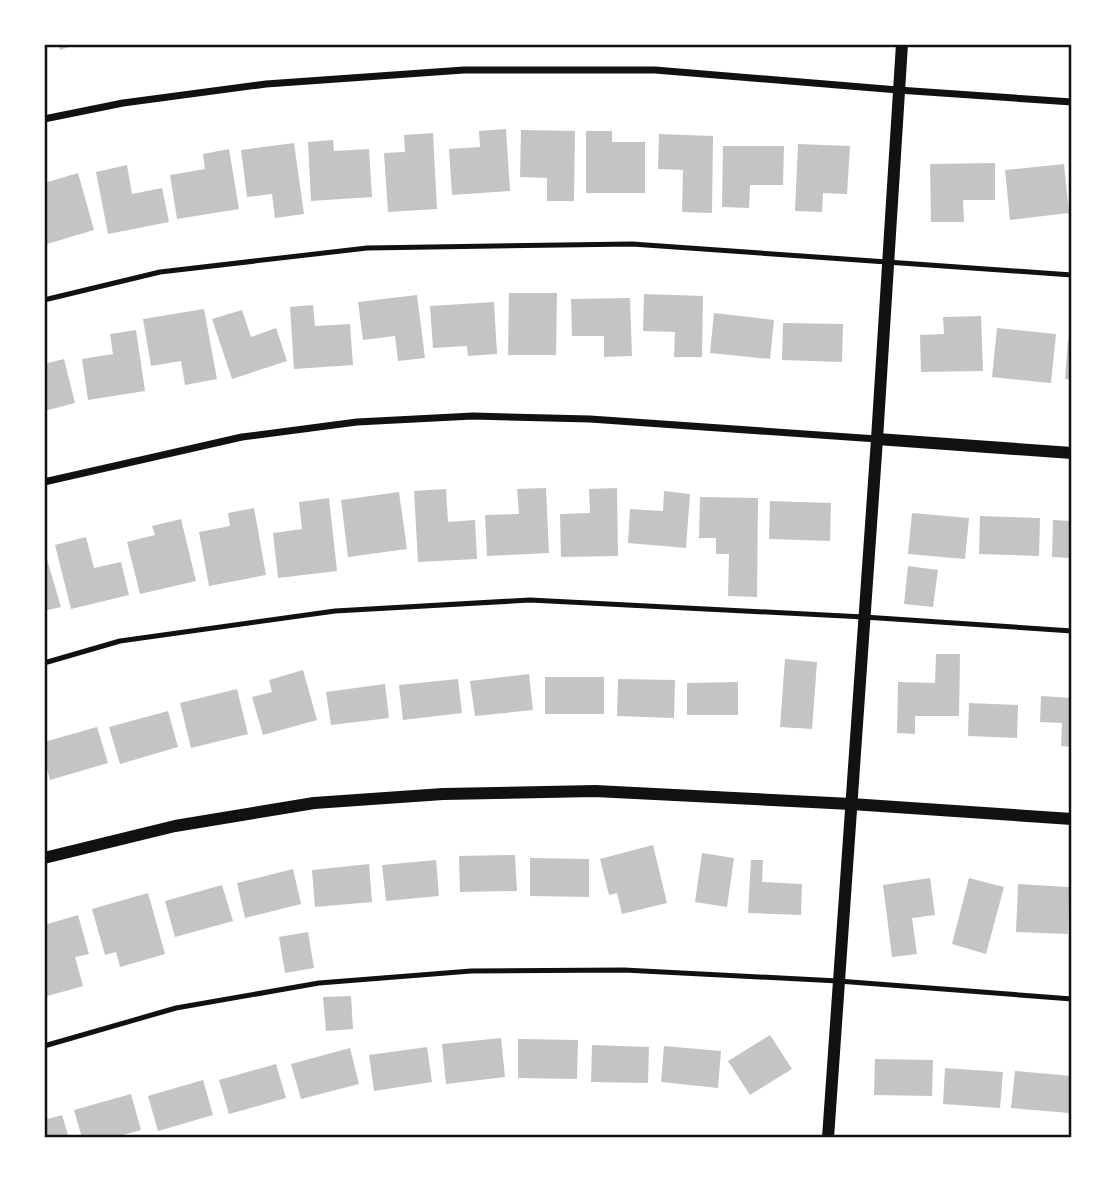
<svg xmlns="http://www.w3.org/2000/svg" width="1116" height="1182" font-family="Jost,sans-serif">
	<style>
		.building { fill: #c4c4c4 }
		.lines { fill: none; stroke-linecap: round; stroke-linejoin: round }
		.service { stroke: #111; stroke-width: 5 }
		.minor { stroke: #111; stroke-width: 7 }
		.tertiary { stroke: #111; stroke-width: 12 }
		.neatline { fill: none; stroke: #111; stroke-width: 2.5 }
	</style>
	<rect width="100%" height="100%" fill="#fff"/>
	<!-- building -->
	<g class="building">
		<polygon points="58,44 78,44 60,50"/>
		<polygon points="506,129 510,191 452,195 449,149 480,147 479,131"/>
		<polygon points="521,130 575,131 574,201 547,201 547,178 520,177"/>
		<polygon points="586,131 612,131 612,142 645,142 645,193 586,193"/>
		<polygon points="433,133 437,209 388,212 384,153 405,152 404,135"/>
		<polygon points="659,134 713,136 712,213 682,212 683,170 658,169"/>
		<polygon points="333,140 334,151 369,149 372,197 311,201 308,142"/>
		<polygon points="294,143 304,214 275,218 272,194 247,197 241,150"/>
		<polygon points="798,144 850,146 847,194 823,193 822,212 795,211"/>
		<polygon points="723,146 784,146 783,185 750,185 749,208 722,207"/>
		<polygon points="229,149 239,209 177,219 170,175 205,169 203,154"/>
		<polygon points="995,163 995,200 963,200 964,222 931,222 930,164"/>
		<polygon points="1064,164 1069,213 1010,220 1005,170"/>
		<polygon points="127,165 132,194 162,188 169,222 108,234 96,172"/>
		<polygon points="78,173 94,230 47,244 44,231 44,183"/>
		<polygon points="509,293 557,293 556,355 508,355"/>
		<polygon points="644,294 703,296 702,357 674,357 675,332 643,331"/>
		<polygon points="417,295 425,358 398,361 395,336 363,340 358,302"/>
		<polygon points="630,298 632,356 604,357 604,336 572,336 571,299"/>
		<polygon points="494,302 497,354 468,356 467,346 433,348 430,306"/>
		<polygon points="313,305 315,326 350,324 353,365 294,369 290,307"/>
		<polygon points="204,309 217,379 185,385 181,361 151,366 143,319"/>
		<polygon points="242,310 251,337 276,328 287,361 232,379 212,319"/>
		<polygon points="714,313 774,320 770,359 710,353"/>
		<polygon points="981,316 983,371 921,372 920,335 944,334 943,317"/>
		<polygon points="783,323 843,324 842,362 782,360"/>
		<polygon points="997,328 1056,334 1051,383 992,377"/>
		<polygon points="136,330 145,391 88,400 82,359 113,354 110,334"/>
		<polygon points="1068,339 1072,340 1072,380 1065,379"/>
		<polygon points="64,359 75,403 44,411 44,364"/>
		<polygon points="546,488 549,553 487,556 485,515 519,514 517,489"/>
		<polygon points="617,488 618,556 561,557 560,514 590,513 589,489"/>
		<polygon points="446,489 448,522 475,520 477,559 418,562 414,491"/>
		<polygon points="664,491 690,494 686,548 628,543 630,509 663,511"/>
		<polygon points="399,492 407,549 348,557 341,500"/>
		<polygon points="700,497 758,498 757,597 728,596 729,554 716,554 716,538 699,538"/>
		<polygon points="329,498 337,571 278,578 273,533 302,529 299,502"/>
		<polygon points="770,501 831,503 830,541 769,539"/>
		<polygon points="254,508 266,575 209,586 199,532 230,526 228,513"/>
		<polygon points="912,513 969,518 965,559 908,554"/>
		<polygon points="980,516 1040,518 1039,556 979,554"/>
		<polygon points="181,519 196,581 140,594 127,542 155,535 152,526"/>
		<polygon points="1053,520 1072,521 1072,558 1052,557"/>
		<polygon points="86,537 94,568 121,562 129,595 71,609 55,545"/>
		<polygon points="44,549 61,607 44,611"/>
		<polygon points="908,566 938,570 933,607 904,604"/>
		<polygon points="936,654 960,654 959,716 915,716 915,734 897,733 898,682 935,683"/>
		<polygon points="785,659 817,662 812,729 780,727"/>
		<polygon points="303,670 317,720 263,735 252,697 272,692 269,680"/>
		<polygon points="529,674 533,710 475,716 470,681"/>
		<rect x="545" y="677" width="59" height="37"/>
		<polygon points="458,679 462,713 403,720 399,685"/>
		<polygon points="618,679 675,680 674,718 617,716"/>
		<polygon points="738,682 738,715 687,715 687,683"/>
		<polygon points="385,684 389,718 331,725 326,692"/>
		<polygon points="237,689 248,734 191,748 180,703"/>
		<polygon points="1041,696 1072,698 1072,747 1061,746 1062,723 1040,722"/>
		<polygon points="969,703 1018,705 1017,738 968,736"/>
		<polygon points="168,711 178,747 120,764 109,727"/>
		<polygon points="97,727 108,763 50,780 44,757 44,742"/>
		<polygon points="653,845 667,903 622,914 617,893 609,895 600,859"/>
		<polygon points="702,853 734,858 727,907 695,902"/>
		<polygon points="515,855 517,891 460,892 459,856"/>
		<polygon points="530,858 589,859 589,897 530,896"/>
		<polygon points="436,860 439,896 386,901 382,865"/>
		<polygon points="751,860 763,860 762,882 802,884 801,915 748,913"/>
		<polygon points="369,864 372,902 315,907 312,870"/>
		<polygon points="293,869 301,904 245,918 237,883"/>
		<polygon points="930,878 935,915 912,918 917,954 892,957 883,885"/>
		<polygon points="969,878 1004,887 986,954 952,944"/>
		<polygon points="1018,884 1069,887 1068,934 1016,932"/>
		<polygon points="222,885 233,921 175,937 165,901"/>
		<polygon points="148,893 165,954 120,967 116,952 105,955 92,909"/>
		<polygon points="78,915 89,954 75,957 83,986 44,997 44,925"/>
		<polygon points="308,932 314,968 285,973 279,937"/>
		<polygon points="351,996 353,1029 326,1031 323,997"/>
		<polygon points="770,1035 792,1069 750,1095 728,1061"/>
		<polygon points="501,1038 505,1077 446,1084 442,1044"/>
		<polygon points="518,1039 578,1040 577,1079 518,1078"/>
		<polygon points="592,1045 649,1047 648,1083 591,1082"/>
		<polygon points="664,1046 721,1051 718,1088 661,1082"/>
		<polygon points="427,1047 432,1082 374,1091 369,1055"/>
		<polygon points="350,1048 359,1084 301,1099 291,1064"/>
		<polygon points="875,1059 933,1060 932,1096 874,1095"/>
		<polygon points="276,1064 286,1098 229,1114 219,1080"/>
		<polygon points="945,1068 1003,1072 1000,1108 943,1104"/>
		<polygon points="1015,1071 1072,1076 1069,1113 1011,1108"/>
		<polygon points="203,1080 213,1115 158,1131 148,1096"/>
		<polygon points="131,1094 141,1130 112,1138 82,1138 74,1110"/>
		<polygon points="62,1115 69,1138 44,1138 44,1120"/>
	</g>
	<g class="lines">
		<!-- service -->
		<g class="service">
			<polyline points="44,300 160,272 367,248 632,244 1072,275"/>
			<polyline points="44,663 120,641 335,611 530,600 864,617 1072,631"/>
			<polyline points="44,1046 176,1008 319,983 471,971 624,970 838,981 1072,999"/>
		</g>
		<!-- minor -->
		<g class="minor">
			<polyline points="44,119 123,103 266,84 464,70 655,70 898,90 1072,102"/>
			<polyline points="44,482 242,437 357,422 473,416 590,419 877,439"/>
		</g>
		<!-- tertiary -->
		<g class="tertiary">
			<polyline points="877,439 1072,453"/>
			<polyline points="44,858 175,826 314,803 443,794 595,791 851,804 1072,819"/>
			<polyline points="828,1138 877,439 902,44"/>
		</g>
	</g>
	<!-- border -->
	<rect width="1116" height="1182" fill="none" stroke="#ffffff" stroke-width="91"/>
	<rect x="46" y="46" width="1024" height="1090" class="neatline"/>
</svg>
